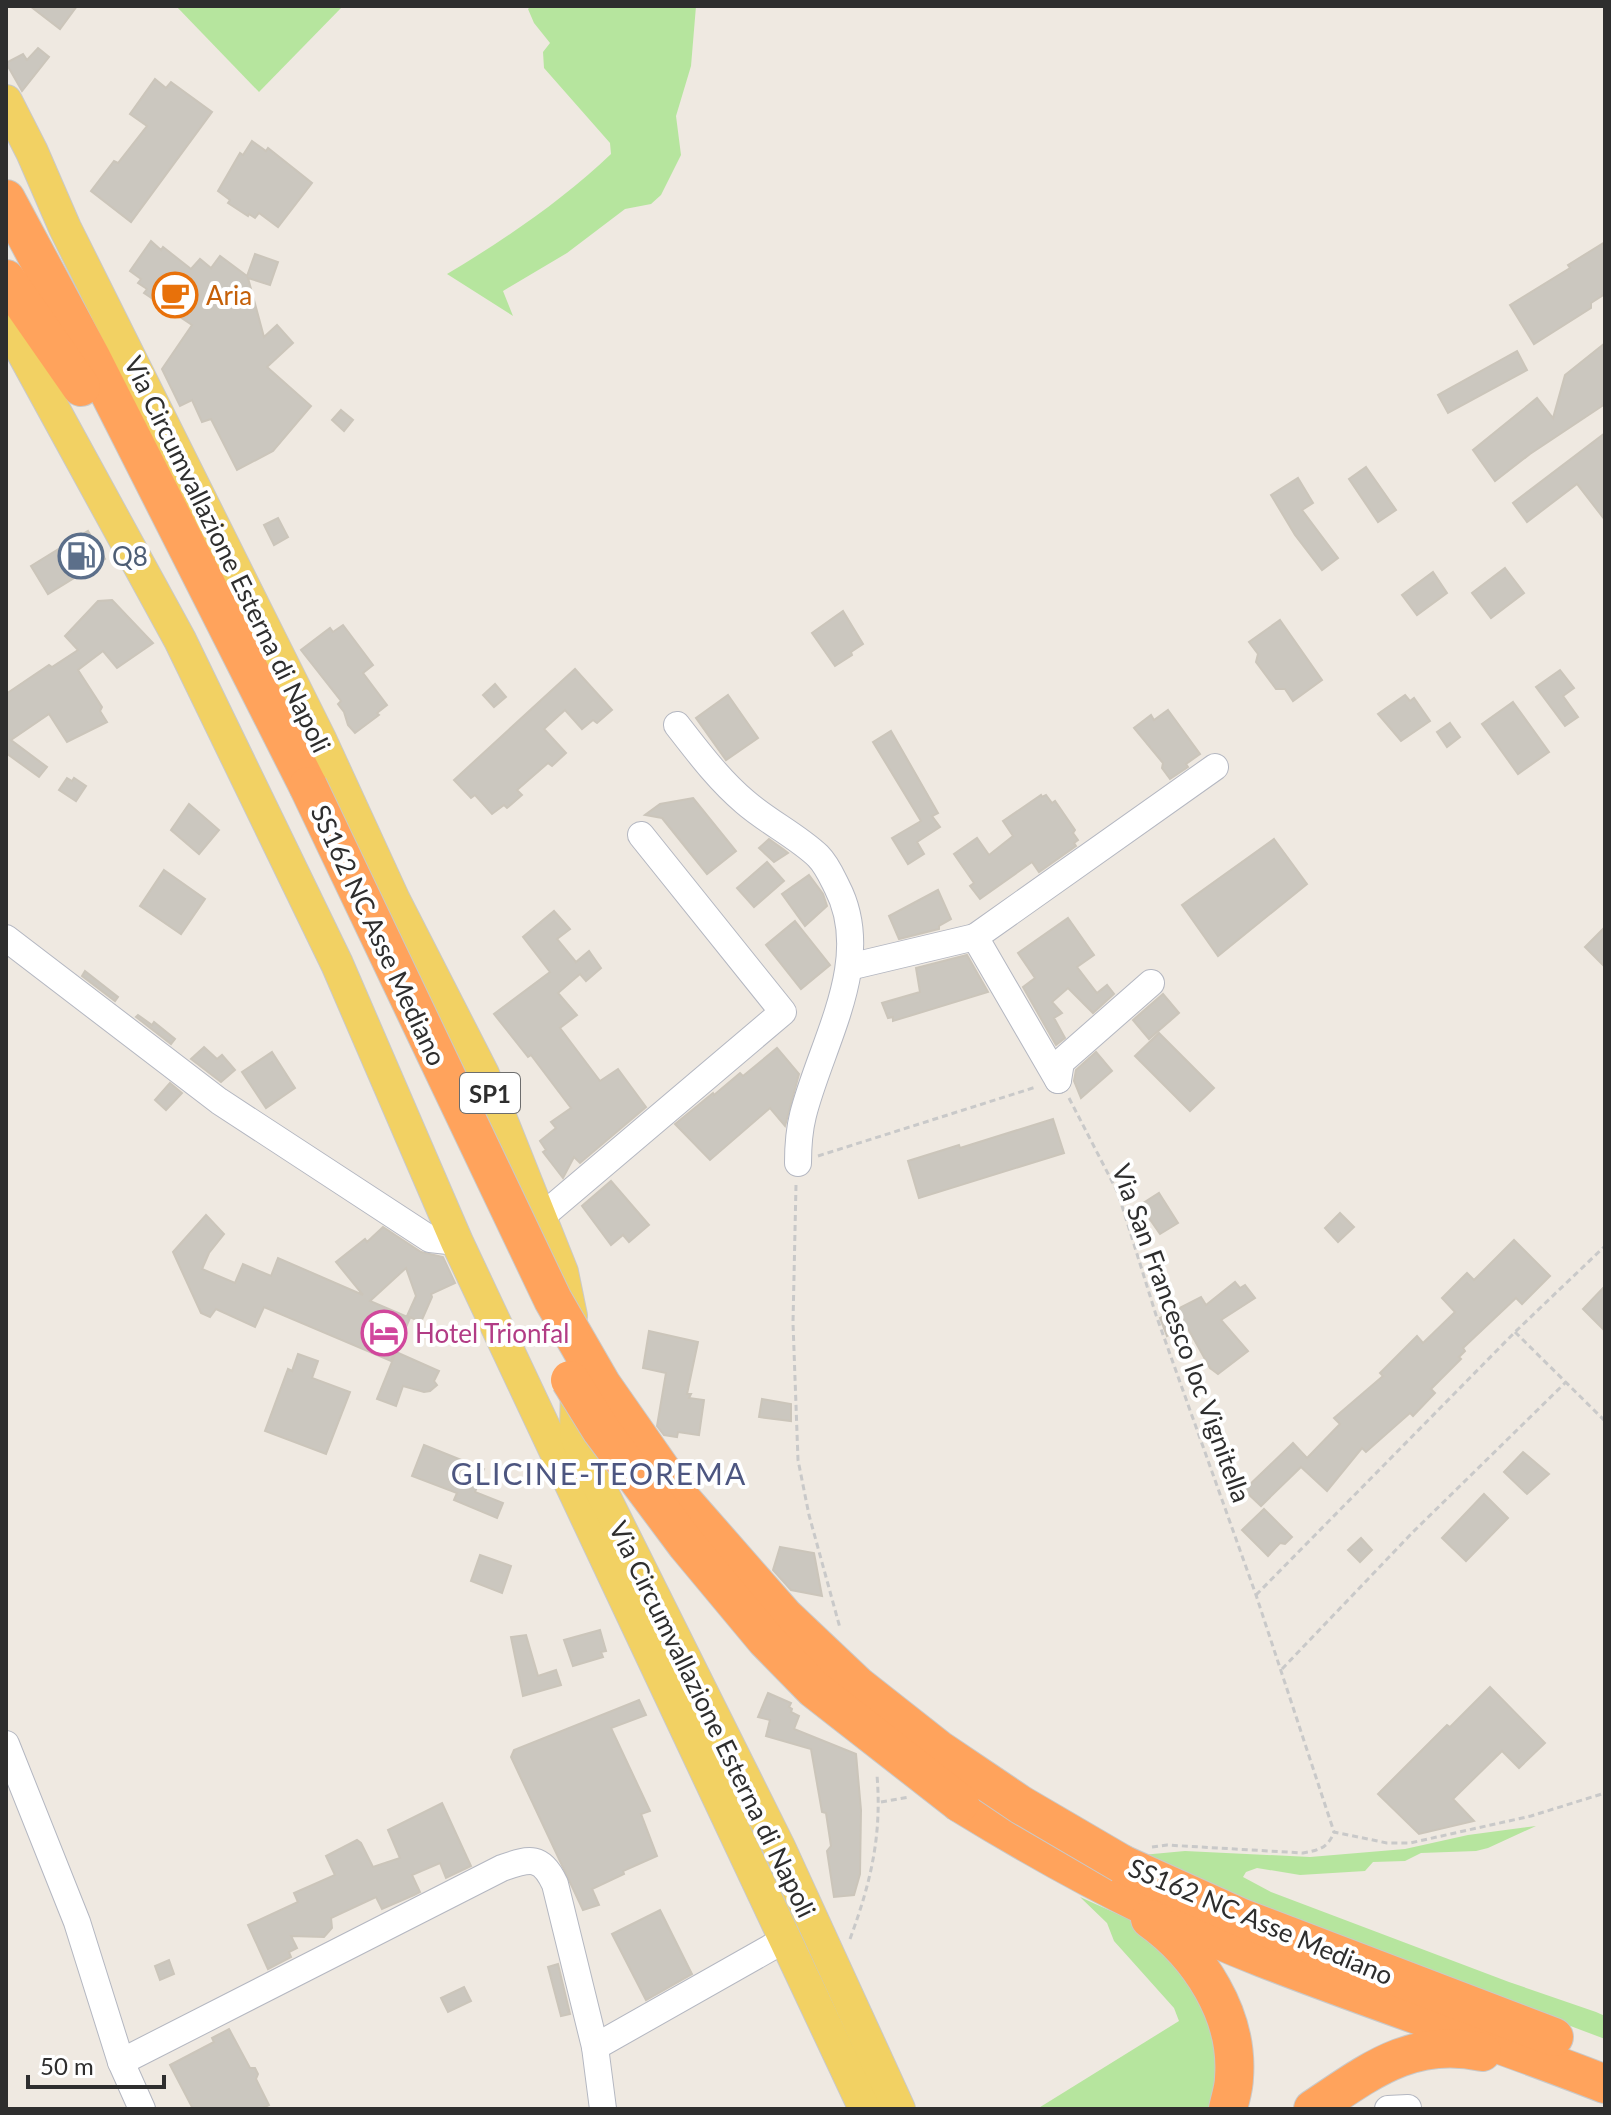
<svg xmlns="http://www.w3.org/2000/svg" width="1611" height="2115" font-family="Lato,sans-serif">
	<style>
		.green { fill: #b6e59e }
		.building { fill: #cbc7bf; stroke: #cbc5ba; stroke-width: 2 }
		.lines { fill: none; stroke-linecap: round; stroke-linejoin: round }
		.minor-casing { stroke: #b4b7c1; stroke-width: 28 }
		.major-casing { stroke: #c9c9c9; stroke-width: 34 }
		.highway-casing { stroke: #c9c9c9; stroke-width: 40 }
		.path { stroke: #c9c9c9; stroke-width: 3; stroke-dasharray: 6 4; stroke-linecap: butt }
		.minor { stroke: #fff; stroke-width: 26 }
		.major { stroke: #f2d163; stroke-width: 32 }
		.highway { stroke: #ffa35c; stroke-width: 38 }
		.highway-bridge-casing { stroke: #c9c9c9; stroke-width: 40; stroke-linecap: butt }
		.highway-bridge { stroke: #ffa35c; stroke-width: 38 }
		.labels { text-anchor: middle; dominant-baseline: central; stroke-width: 8; stroke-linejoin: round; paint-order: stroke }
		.shield { fill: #fff; stroke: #6d6d6d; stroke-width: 2 }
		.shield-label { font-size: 24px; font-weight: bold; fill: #2e2e2e }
		.food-label { font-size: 26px; fill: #c56008; stroke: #fff; text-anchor: start }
		.street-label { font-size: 26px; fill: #2e2e2e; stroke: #fff }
		.service-label { font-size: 26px; fill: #4e5e75; stroke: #fff; text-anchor: start }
		.hotel-label { font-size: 26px; fill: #b23c85; stroke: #fff; text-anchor: start }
		.quarter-label { font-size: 30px; letter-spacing: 2px; fill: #4d5680; stroke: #fff }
	</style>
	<rect width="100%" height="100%" fill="#efe9e1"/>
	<!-- green -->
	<g class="green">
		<polygon points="176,6 343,6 259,92"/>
		<path d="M 531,6 L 696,6 L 691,66 L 676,116 L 681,155 L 661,195 L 651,204 L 625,209 L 567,253 L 503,291 L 513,316 L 447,274 C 504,240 563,200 611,154 L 610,143 L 544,68 L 543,52 L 550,43 L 534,23 L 528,9 Z"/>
		<polygon points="1536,1826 1488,1848 1476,1851 1421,1853 1405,1861 1373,1862 1365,1871 1300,1875 1257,1868 1246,1872 1243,1877 1271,1892 1509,1982 1596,2012 1605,2016 1605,2039 1224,1896 1142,1855 1185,1851 1310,1857 1405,1849 1468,1835"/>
		<polygon points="1080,1897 1142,1925 1176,1957 1214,2029 1216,2088 1212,2109 1037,2109 1179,2021 1174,2008 1114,1941 1107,1923"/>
	</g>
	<!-- building -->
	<g class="building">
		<polygon points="30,6 77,6 60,29"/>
		<polygon points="38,48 49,57 22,91 6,63 23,54 27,60"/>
		<polygon points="155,79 166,88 171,82 212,112 131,222 91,191 114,161 118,163 147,126 130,114"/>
		<polygon points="252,141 266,151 268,148 312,183 278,227 259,213 255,218 249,214 248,216 228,203 230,200 218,191 240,153 243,155"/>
		<polygon points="151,241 161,250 163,247 191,269 200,259 211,268 220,256 247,276 255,254 278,262 270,285 248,278 264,337 277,325 293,343 267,367 311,406 273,451 237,470 211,419 202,422 192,400 180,406 162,369 192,325 144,293 147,289 138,283 141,279 130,271"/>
		<polygon points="1605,242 1605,294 1591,303 1591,308 1534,344 1510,305 1570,268 1568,265"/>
		<polygon points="1605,343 1605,404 1530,454 1495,481 1473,450 1537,398 1553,418 1565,375"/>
		<polygon points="1517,351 1527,370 1448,413 1438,395"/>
		<polygon points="341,410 353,420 344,431 332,420"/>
		<polygon points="1605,433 1605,520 1577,484 1527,522 1513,503"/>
		<polygon points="1366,467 1396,510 1378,522 1349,479"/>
		<polygon points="1298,478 1313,503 1302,510 1338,558 1322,570 1295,535 1271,495"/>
		<polygon points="278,518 288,537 274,545 264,525"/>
		<polygon points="88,531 105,559 48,594 31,566"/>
		<polygon points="1505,568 1524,593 1491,618 1472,593"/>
		<polygon points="1433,572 1447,593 1417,615 1402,595"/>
		<polygon points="112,600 153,643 117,668 103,651 78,670 102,707 100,711 107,722 67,742 49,714 11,740 47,767 39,777 6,753 6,694 49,665 52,667 78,650 65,636 98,601"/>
		<polygon points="843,611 863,644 851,652 852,655 835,666 812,633"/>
		<polygon points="1280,620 1322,680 1293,701 1285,689 1276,689 1256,662 1258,654 1249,642"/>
		<polygon points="343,625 373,665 363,673 387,705 377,713 379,715 355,733 348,725 344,712 338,704 341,701 301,650 330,628 333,632"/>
		<polygon points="575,669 612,710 597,723 593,720 582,729 565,710 544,729 566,753 552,766 548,763 517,790 522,795 507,808 504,805 492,814 475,795 471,798 454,780"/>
		<polygon points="1560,670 1574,688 1563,696 1578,717 1565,726 1536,687"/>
		<polygon points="495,684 506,697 494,707 483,695"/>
		<polygon points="728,695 758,738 726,760 696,718"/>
		<polygon points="1405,695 1410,701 1414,698 1430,721 1401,741 1378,714"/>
		<polygon points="1513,702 1549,752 1518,774 1482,724"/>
		<polygon points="1168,710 1200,754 1186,764 1188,767 1170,779 1162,768 1163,763 1134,728 1151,715 1154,720"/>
		<polygon points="1450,723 1460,737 1447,747 1437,732"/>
		<polygon points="891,731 938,813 932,816 940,827 917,842 924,854 908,864 892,838 921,821 873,742"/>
		<polygon points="67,778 72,781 74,778 86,786 76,801 59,790"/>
		<polygon points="1041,795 1042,797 1046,795 1052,803 1055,801 1075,830 1073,833 1078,840 1074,843 1076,846 1039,872 1032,862 980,899 970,886 974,883 954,854 977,838 989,855 1013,836 1003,821"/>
		<polygon points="693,798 736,851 707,874 662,818 645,815 660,804"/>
		<polygon points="189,804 219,830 199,854 171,830"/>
		<polygon points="769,839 783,849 788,853 774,862 759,848"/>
		<polygon points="1274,839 1307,884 1218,956 1182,905"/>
		<polygon points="767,862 784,881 754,907 737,888"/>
		<polygon points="164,870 205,899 181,934 140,906"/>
		<polygon points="809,875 823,894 827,906 805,926 782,894"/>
		<polygon points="938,890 951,919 939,926 939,929 899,939 889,916"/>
		<polygon points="554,911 570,929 557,939 576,962 589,951 601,968 586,981 580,974 558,993 577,1015 560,1028 600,1081 618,1069 646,1107 580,1163 574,1157 563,1178 543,1152 546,1150 540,1141 556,1128 551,1122 571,1108 531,1055 528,1057 494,1014 550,972 523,937"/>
		<polygon points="1068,918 1094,955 1077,967 1097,993 1107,985 1114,994 1093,1013 1068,988 1052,1002 1062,1013 1054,1018 1065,1038 1056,1045 1023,987 1035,978 1018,953"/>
		<polygon points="795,921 830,965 801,989 766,945"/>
		<polygon points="1605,927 1605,967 1585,947"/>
		<polygon points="967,955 988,992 893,1021 893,1017 888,1018 882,1003 920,992 916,968"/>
		<polygon points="85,971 118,997 115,1001 82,976"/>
		<polygon points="1163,994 1179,1013 1149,1039 1133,1020"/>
		<polygon points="138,1015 152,1025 154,1022 175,1039 171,1044 136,1017"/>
		<polygon points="1159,1033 1214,1088 1190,1111 1135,1056"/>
		<polygon points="204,1047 217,1059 222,1055 235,1070 221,1082 191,1059"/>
		<polygon points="777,1048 799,1074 785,1126 770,1108 710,1160 675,1124 713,1093 714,1095 740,1073 743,1076"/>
		<polygon points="272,1052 295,1088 266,1108 242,1072"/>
		<polygon points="1096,1052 1112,1071 1081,1098 1074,1081 1076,1070"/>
		<polygon points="170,1083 182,1093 166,1110 155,1100"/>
		<polygon points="1053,1119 1064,1153 919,1198 908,1161 959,1145 960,1148"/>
		<polygon points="611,1181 649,1225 629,1242 623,1235 611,1245 582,1206"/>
		<polygon points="1159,1193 1178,1223 1160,1234 1140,1205"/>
		<polygon points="1340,1213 1354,1227 1338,1242 1325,1228"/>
		<polygon points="206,1215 224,1234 209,1253 202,1269 235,1283 243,1264 271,1276 278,1258 363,1295 336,1262 365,1239 367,1242 383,1227 421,1252 443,1257 455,1283 431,1294 432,1297 421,1322 407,1316 416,1296 406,1268 370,1301 410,1318 391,1361 264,1307 255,1327 216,1309 210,1317 201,1313 173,1252"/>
		<polygon points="1514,1240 1550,1276 1522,1304 1516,1298 1463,1348 1465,1351 1459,1357 1461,1359 1431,1389 1435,1393 1413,1416 1410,1413 1366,1452 1362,1448 1327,1491 1301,1467 1261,1506 1244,1490 1293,1443 1307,1458 1340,1424 1334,1418 1383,1376 1380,1373 1417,1336 1423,1343 1455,1312 1442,1298 1467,1273 1474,1280"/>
		<polygon points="1235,1282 1240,1288 1245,1285 1255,1298 1221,1320 1248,1351 1218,1374 1210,1368 1186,1325 1167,1336 1160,1318 1201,1297 1206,1305"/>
		<polygon points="1605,1286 1605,1331 1583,1309"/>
		<polygon points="649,1331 698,1342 687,1394 691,1394 689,1398 704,1400 699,1435 678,1432 677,1437 664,1435 657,1426 666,1373 643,1368"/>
		<polygon points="396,1352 439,1371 434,1381 437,1385 430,1391 424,1392 403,1386 396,1406 377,1399"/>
		<polygon points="298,1354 318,1361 312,1378 350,1392 326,1454 265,1431 288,1369 292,1371"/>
		<polygon points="762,1399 791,1404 791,1421 759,1417"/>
		<polygon points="424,1445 484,1469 475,1492 503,1503 497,1518 454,1500 457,1493 412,1476"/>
		<polygon points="1523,1452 1549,1474 1527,1494 1504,1472"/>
		<polygon points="1484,1494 1508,1518 1466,1561 1442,1538"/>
		<polygon points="1264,1509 1292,1537 1285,1544 1280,1543 1268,1556 1242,1530"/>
		<polygon points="1361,1538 1372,1550 1360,1562 1348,1550"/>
		<polygon points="780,1547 814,1553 822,1596 791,1590 773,1570"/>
		<polygon points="480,1555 511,1566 502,1593 471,1581"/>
		<polygon points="600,1630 606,1651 601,1652 603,1657 573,1666 564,1640"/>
		<polygon points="526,1635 538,1676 556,1670 561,1685 523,1696 511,1637"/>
		<polygon points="1490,1687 1545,1743 1519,1768 1502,1751 1453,1799 1474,1821 1419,1834 1378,1794 1447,1725 1450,1727"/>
		<polygon points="768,1693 791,1703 789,1707 792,1709 791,1712 799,1716 794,1729 856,1754 861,1810 860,1874 854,1895 834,1897 827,1851 831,1846 826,1813 822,1812 811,1749 766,1736 770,1720 758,1717"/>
		<polygon points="639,1700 646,1715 611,1728 650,1811 641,1814 657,1856 623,1871 624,1874 592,1889 599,1905 583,1910 511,1757 514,1750"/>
		<polygon points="442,1803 471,1866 446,1878 440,1863 412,1875 420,1892 414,1895 382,1909 376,1897 331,1918 332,1928 324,1937 291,1936 297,1948 289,1952 291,1957 268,1969 248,1925 298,1902 294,1893 335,1875 326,1856 357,1840 361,1843 373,1867 400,1858 388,1830"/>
		<polygon points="660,1910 692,1974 646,2000 612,1934"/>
		<polygon points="169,1960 174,1974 160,1980 155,1966"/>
		<polygon points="558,1964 570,2014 561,2016 548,1967"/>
		<polygon points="464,1987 471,2001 448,2012 441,1998"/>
		<polygon points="229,2029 250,2068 255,2068 258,2074 256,2079 269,2105 261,2109 193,2109 170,2065 214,2042 212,2038"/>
	</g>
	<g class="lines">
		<!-- minor casing -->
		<g class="minor-casing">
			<g id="minor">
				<path d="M 677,725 C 698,752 719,780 745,802 C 768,822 797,836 818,856 C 827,865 832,877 837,887 C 875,960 821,1043 803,1115 C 799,1131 798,1147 798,1163"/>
				<polyline points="975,937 1215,767"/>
				<polyline points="6,938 219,1101 430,1239 457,1242"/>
				<polyline points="849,967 975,937 1058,1080"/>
				<polyline points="1058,1080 1061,1062 1151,983"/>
				<polyline points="540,1218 783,1012 641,835"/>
				<polyline points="6,1744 77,1922 121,2062 142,2109"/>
				<path d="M 121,2062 L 502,1868 C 529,1859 541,1854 555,1884 L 595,2047"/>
				<polyline points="603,2109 595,2047 784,1940"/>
				<polyline points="1388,2109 1408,2108"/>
			</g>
		</g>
		<!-- major casing -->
		<g class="major-casing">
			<g id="major">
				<polyline points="6,101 32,152 65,228 320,739 394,900 483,1074 562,1272 571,1316"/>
				<polyline points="6,322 180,640 337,964 457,1242 865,2109"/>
				<polyline points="577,1382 576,1435 583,1454 779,1847 899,2109"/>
			</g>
		</g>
		<!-- highway casing -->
		<g class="highway-casing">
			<g id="highway">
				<polyline points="6,199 92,359 308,786"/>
				<polyline points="6,279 81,387"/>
				<path d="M 960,1803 C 1056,1862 1157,1917 1263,1958 C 1376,2002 1492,2040 1605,2084"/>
				<polyline points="1122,1864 1242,1918 1554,2037"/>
				<path d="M 1150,1919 C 1199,1954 1239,2015 1234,2078 C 1234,2088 1230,2099 1228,2109"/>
				<path d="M 1313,2109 C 1369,2072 1411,2037 1482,2052"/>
			</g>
		</g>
		<!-- path -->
		<g class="path">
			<polyline points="1069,1098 1118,1193 1156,1315 1256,1595 1334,1832 1387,1843 1410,1843 1531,1816 1605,1793"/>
			<polyline points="818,1156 1036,1087"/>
			<polyline points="796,1185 793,1323 798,1460 809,1515 840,1628"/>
			<polyline points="1515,1332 1605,1421"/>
			<polyline points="1256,1595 1515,1332 1605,1246"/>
			<polyline points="1282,1669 1413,1532 1566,1382"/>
			<polyline points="881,1802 909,1797"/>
			<path d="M 1152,1847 L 1167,1845 L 1303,1853 C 1319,1850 1328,1848 1334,1832"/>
			<path d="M 850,1939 C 871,1882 882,1835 877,1775"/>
		</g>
		<!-- minor -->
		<use href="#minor" class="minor"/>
		<!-- major -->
		<use href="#major" class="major"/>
		<!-- highway -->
		<use href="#highway" class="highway"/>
		<!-- highway-bridge casing -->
		<g class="highway-bridge-casing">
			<g id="highway-bridge">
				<polyline points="308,786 553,1300 602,1385 683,1501 784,1616 858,1686 938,1749 1021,1805 1122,1864"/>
				<polyline points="570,1380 601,1430 686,1544 766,1640 814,1689 960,1803"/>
			</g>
		</g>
		<!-- highway-bridge -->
		<use href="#highway-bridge" class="highway-bridge"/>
	</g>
	<!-- icons -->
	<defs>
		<g id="cafe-ring" transform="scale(2.3)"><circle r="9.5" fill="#fff" stroke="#e8710a" stroke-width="1.5"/><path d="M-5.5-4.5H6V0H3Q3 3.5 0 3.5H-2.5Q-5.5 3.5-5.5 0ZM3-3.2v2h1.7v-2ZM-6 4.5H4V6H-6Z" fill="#e8710a"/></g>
		<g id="fuel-ring" transform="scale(2.3)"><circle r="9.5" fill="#fff" stroke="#5c6f8a" stroke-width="1.5"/><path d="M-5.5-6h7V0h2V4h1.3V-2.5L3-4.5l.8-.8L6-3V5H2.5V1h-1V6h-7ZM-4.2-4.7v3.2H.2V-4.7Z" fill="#5c6f8a"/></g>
		<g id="hotel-ring" transform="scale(2.3)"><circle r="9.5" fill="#fff" stroke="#d1479c" stroke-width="1.5"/><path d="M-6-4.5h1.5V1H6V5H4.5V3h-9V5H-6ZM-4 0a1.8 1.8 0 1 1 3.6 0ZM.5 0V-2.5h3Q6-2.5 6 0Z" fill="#d1479c"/></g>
	</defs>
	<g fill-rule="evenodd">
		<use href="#cafe-ring" x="175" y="295"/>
		<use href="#fuel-ring" x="81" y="556"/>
		<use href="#hotel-ring" x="384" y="1333"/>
	</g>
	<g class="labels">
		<!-- shield labels -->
		<rect class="shield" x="460" y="1073" width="60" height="40" rx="6"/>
		<g class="shield-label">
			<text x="490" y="1093">SP1</text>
		</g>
		<!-- food labels -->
		<g class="food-label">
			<text x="206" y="295">Aria</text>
		</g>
		<!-- street labels -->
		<g class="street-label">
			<text transform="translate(228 554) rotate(64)">Via Circumvallazione Esterna di Napoli</text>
			<text transform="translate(379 935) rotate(65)">SS162 NC Asse Mediano</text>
			<text transform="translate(1182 1333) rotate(70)">Via San Francesco loc Vignitella</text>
			<text transform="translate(713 1719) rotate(64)">Via Circumvallazione Esterna di Napoli</text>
			<text transform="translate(1261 1921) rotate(23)">SS162 NC Asse Mediano</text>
		</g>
		<!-- service labels -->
		<g class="service-label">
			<text x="112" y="556">Q8</text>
		</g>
		<!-- hotel labels -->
		<g class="hotel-label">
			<text x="415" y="1333">Hotel Trionfal</text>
		</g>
		<!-- quarter labels -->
		<g class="quarter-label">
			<text x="599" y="1473">GLICINE-TEOREMA</text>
		</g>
	</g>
	<!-- border -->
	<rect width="1611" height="2115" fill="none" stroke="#2e2e2e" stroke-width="16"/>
	<!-- scale -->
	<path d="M28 2075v12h136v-12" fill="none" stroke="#2e2e2e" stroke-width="4"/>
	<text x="40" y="2075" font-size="24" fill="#2e2e2e" stroke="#ffffff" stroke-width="6" paint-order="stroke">50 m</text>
</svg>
